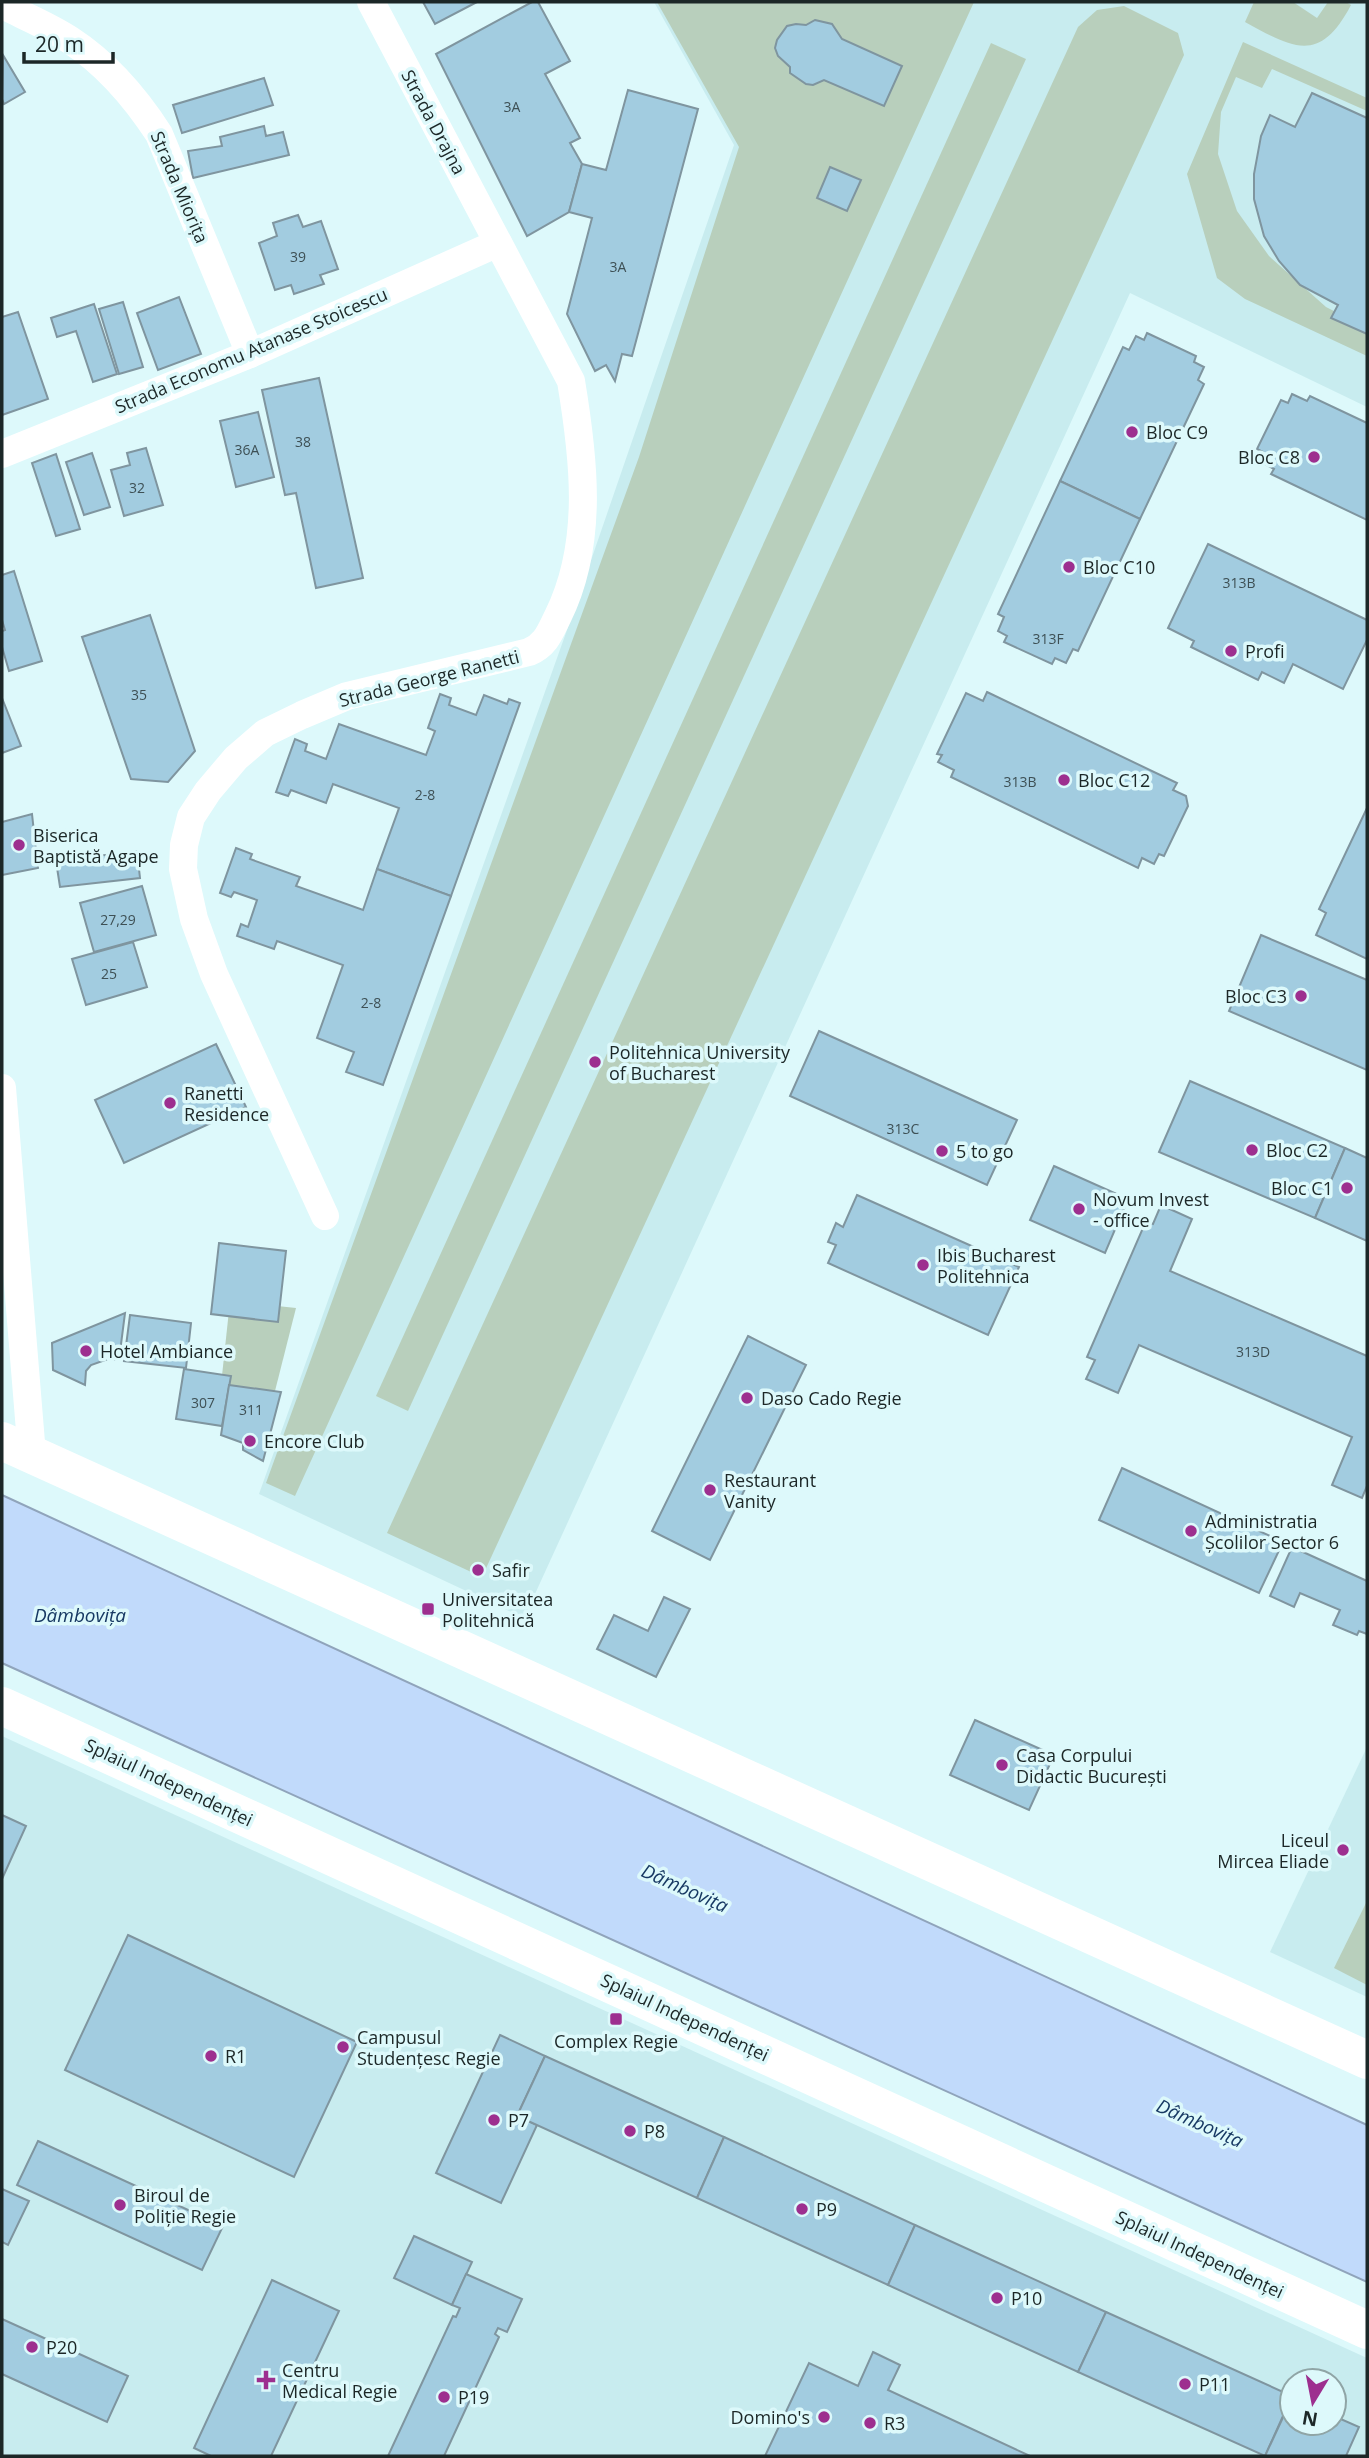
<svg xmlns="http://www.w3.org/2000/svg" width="1369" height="2458" font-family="'Open Sans',sans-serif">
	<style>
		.built { fill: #c8ecef; fill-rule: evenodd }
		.green { fill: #b8cfbc }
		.water { fill: #c1dafb; stroke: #90a4bb; stroke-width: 2 }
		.building { fill: #a2cce0; stroke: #7f959f; stroke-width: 2 }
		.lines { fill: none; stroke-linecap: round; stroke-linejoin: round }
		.minor { stroke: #fff; stroke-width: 28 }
		.secondary { stroke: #fff; stroke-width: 38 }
		.poi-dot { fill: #9d2f8f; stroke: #ddf9fb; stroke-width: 2.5 }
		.labels { text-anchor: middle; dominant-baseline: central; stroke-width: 7; stroke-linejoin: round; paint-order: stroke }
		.number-label { font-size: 14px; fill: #3e5055 }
		.street-label { font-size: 18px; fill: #1c2727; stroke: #ddf9fb }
		.poi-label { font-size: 18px; fill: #1c2727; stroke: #ddf9fb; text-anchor: start }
		.water-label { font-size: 19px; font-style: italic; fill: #173963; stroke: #ddf9fb }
	</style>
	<rect width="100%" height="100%" fill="#ddf9fb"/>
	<!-- built -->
	<g class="built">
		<polygon points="654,2 1367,2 1367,407 1130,293 524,1618 259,1494 567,630 734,145"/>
		<path d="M 2,1736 L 1367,2358 L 1367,2456 L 2,2456 ZM 1292,2381 L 1334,2381 L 1334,2423 L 1292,2423 Z"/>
		<polygon points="1367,1747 1367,1997 1270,1952"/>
	</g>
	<!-- green -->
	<g class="green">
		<polygon points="657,2 974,2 295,1496 266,1483 639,457 739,147"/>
		<path d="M 1254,2 L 1293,2 L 1317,18 L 1328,2 L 1346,2 L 1351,5 C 1320,64 1294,49 1245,22 Z"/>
		<polygon points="1124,6 1178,33 1184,55 482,1577 387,1533 1078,27 1097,10"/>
		<polygon points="1243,42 1367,98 1367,111 1272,69 1262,88 1236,77 1221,112 1218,154 1237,211 1269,256 1326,307 1367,328 1367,356 1245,299 1217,278 1187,174"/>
		<polygon points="991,43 1026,59 408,1411 376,1396"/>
		<polygon points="230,1301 296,1308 275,1391 221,1385"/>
		<polygon points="1367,1901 1367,1985 1334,1968"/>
	</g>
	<!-- water -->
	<polygon class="water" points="2,1495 1367,2125 1367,2282 2,1663"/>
	<!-- building -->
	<g class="building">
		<polygon points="423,2 477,2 435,24"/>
		<polygon points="532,2 538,2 570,61 545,74 580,138 570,143 582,164 569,212 527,236 436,54"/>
		<polygon points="815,20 832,24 842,39 902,66 884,106 824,80 813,85 806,84 790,73 790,67 778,56 775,48 777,40 787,26 796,24 806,25"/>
		<polygon points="3,55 25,92 4,104 2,99"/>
		<polygon points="264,78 273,105 182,133 173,105"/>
		<polygon points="628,90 698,109 632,356 622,354 615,381 606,365 595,371 567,314 592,218 569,212 582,164 606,170"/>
		<polygon points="1312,93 1367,118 1367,334 1331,318 1338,305 1300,285 1279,261 1264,236 1254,199 1254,174 1261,136 1270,115 1295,127"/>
		<polygon points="264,126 266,136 283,132 289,155 193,178 188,151 222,146 220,137"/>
		<polygon points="830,167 861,180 847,211 817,198"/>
		<polygon points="298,215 303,227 321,221 338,269 320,275 324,284 294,294 291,285 275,290 259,243 277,236 273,223"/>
		<polygon points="179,297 201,354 158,370 137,313"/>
		<polygon points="123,302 143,367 119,374 99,309"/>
		<polygon points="94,304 117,374 93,382 76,331 57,337 51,318"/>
		<polygon points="18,312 48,399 2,415 2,317"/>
		<polygon points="1147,333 1196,356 1194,362 1204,367 1198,380 1204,384 1140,519 1060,481 1123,347 1129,350 1136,336 1144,340"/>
		<polygon points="319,378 363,578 316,588 296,493 285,495 262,390"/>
		<polygon points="1292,394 1307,401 1310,396 1367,423 1367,520 1271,474 1274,469 1259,461 1263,452 1257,449 1281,400 1288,403"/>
		<polygon points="258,412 274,477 236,487 220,421"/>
		<polygon points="146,448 163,505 124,516 111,470 130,465 127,453"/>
		<polygon points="92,453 110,507 84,515 66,462"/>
		<polygon points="56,454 80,529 56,536 32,463"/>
		<polygon points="1060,481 1140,519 1078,651 1073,649 1066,663 1055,658 1052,664 1004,642 1007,636 998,631 1004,617 998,614"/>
		<polygon points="1208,544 1367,620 1367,640 1343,689 1293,664 1284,683 1262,672 1258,680 1191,647 1194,641 1168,628"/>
		<polygon points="14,571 42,661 9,671 2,647 2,631 5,630 2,620 2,575"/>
		<polygon points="150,615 195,751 168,782 131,779 82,637"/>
		<polygon points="987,692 1177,783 1173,790 1186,796 1188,806 1164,856 1159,854 1154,864 1142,858 1138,868 951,777 954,770 938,762 942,755 937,754 966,693 983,701"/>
		<polygon points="440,694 451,698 449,705 476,715 484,695 507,704 509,699 520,703 451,896 377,869 399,808 333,784 326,803 291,790 288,796 276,792 295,739 307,744 305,751 326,759 339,724 426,755 435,731 428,728"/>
		<polygon points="2,698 21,746 2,753"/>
		<polygon points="1367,808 1367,959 1316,935 1326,913 1319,909"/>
		<polygon points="32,814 38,868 2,875 2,822"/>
		<polygon points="236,848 252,854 250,859 300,877 296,886 363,910 377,869 451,896 383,1085 346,1072 354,1052 317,1038 343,965 277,941 274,949 237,936 241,924 248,927 257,900 234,892 231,897 220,893"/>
		<polygon points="137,851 140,878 60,887 56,861"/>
		<polygon points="142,886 156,935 94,952 80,903"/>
		<polygon points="1261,935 1367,980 1367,1070 1229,1011"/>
		<polygon points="133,942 147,987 86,1005 72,959"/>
		<polygon points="819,1031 1017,1120 987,1185 790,1096"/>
		<polygon points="216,1044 246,1107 124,1163 95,1100"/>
		<polygon points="1190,1081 1345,1148 1315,1218 1159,1152"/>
		<polygon points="1345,1148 1367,1158 1367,1241 1315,1218"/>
		<polygon points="1054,1166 1128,1199 1105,1253 1030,1220"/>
		<polygon points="857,1195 1019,1267 988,1335 828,1263 836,1245 828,1242 836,1223 843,1227"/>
		<polygon points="1161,1205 1192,1219 1170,1271 1367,1356 1367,1486 1362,1498 1332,1485 1352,1437 1139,1345 1118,1393 1086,1379 1095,1360 1087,1357 1146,1221 1153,1224"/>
		<polygon points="219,1243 286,1251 278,1322 211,1314"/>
		<polygon points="125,1313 119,1360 108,1359 91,1365 86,1371 85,1385 53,1370 52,1343"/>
		<polygon points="130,1315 191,1323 186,1368 124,1361"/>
		<polygon points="748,1336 806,1365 710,1560 652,1531"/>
		<polygon points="184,1369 231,1376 222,1426 176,1419"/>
		<polygon points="229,1385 281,1392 263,1461 243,1450 243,1443 221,1435"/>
		<polygon points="1122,1468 1283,1542 1259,1593 1099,1520"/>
		<polygon points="1292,1547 1367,1581 1367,1634 1359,1631 1357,1635 1333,1625 1340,1610 1300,1593 1294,1607 1270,1596"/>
		<polygon points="664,1597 690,1609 656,1677 597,1649 614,1615 648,1631"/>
		<polygon points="975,1720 1054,1755 1029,1810 950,1775"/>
		<polygon points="2,1815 26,1826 2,1879"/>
		<polygon points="128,1935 357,2042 294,2177 65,2070"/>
		<polygon points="500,2035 545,2056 517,2116 537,2125 501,2203 436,2173"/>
		<polygon points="545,2056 724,2137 697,2198 517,2116"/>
		<polygon points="724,2137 915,2225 888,2285 697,2198"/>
		<polygon points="38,2141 223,2226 202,2270 17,2185"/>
		<polygon points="2,2189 29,2201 8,2245 2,2242"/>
		<polygon points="915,2225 1106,2312 1078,2372 888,2285"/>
		<polygon points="414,2236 472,2262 452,2305 394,2278"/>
		<polygon points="466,2274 522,2299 507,2332 498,2328 495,2334 499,2337 444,2456 388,2456 453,2316 456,2317 460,2308 452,2305"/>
		<polygon points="272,2280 339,2311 271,2456 211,2456 194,2448"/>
		<polygon points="1106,2312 1292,2396 1265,2456 1078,2372"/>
		<polygon points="2,2319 128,2376 107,2422 2,2374"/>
		<polygon points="873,2352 900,2365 888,2390 1030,2456 765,2456 809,2363 858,2386"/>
		<polygon points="1292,2398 1292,2423 1334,2423 1334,2416 1359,2427 1346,2456 1265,2456"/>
	</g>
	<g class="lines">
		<!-- minor -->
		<g class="minor">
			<path d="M 2,5 C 24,16 49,26 70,40 C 107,64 135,97 159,134 L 250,354"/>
			<polyline points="2,454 250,354 498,243"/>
			<polyline points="2,1088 32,1455"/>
			<path d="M 325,1216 L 214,974 L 194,919 L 183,869 L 184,845 L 191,817 L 208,791 L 236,758 L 265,733 L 302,715 L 347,696 L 529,652 C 546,645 550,632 558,616 C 594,543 584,459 571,381 L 371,2"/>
		</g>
		<!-- secondary -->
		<g class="secondary">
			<polyline points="2,1441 1367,2060"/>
			<polyline points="2,1706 1367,2330"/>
		</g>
	</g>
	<!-- markers -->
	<g class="poi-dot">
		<circle cx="1132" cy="432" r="7"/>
		<circle cx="1314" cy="457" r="7"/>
		<circle cx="1069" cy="567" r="7"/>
		<circle cx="1231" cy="651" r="7"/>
		<circle cx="1064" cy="780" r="7"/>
		<circle cx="19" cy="845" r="7"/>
		<circle cx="1301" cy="996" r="7"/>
		<circle cx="595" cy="1062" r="7"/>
		<circle cx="170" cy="1103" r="7"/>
		<circle cx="1252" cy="1150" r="7"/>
		<circle cx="942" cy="1151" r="7"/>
		<circle cx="1347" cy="1188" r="7"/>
		<circle cx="1079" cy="1209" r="7"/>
		<circle cx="923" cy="1265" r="7"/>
		<circle cx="86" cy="1351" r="7"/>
		<circle cx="747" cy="1398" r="7"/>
		<circle cx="250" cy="1441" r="7"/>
		<circle cx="710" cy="1490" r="7"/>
		<circle cx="1191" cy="1531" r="7"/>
		<circle cx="478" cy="1570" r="7"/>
		<rect x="421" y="1602" width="14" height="14" rx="3.5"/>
		<circle cx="1002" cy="1765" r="7"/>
		<circle cx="1343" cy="1850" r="7"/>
		<rect x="609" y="2012" width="14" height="14" rx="3.5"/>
		<circle cx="343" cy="2047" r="7"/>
		<circle cx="211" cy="2056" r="7"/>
		<circle cx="494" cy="2120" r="7"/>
		<circle cx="630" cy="2131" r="7"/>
		<circle cx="120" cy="2205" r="7"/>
		<circle cx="802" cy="2209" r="7"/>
		<circle cx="997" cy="2298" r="7"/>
		<circle cx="32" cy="2347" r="7"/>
		<path d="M262.5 2369.5h7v7h7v7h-7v7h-7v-7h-7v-7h7z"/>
		<circle cx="1185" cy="2384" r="7"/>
		<circle cx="444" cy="2397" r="7"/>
		<circle cx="824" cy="2417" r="7"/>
		<circle cx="870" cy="2423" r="7"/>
	</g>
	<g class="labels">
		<!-- number labels -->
		<g class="number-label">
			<text x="512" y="106">3A</text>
			<text x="298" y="256">39</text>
			<text x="618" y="266">3A</text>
			<text x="303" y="441">38</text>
			<text x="247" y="449">36A</text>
			<text x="137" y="487">32</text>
			<text x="1239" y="582">313B</text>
			<text x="1048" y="638">313F</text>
			<text x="139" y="694">35</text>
			<text x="1020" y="781">313B</text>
			<text x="425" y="794">2-8</text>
			<text x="118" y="919">27,29</text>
			<text x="109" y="973">25</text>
			<text x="371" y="1002">2-8</text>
			<text x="903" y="1128">313C</text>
			<text x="1253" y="1351">313D</text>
			<text x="203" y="1402">307</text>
			<text x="251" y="1409">311</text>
		</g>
		<!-- street labels -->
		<g class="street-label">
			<text transform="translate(434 122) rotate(62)">Strada Drajna</text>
			<text transform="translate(180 187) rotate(67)">Strada Miorița</text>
			<text transform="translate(251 350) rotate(-23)">Strada Economu Atanase Stoicescu</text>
			<text transform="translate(429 678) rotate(-14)">Strada George Ranetti</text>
			<text transform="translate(169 1782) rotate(25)">Splaiul Independenței</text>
			<text transform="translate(685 2017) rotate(25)">Splaiul Independenței</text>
			<text transform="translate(1200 2254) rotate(25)">Splaiul Independenței</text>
		</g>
		<!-- poi labels -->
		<g class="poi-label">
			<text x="1146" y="432">Bloc C9</text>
			<text x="1300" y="457" text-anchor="end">Bloc C8</text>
			<text x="1083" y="567">Bloc C10</text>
			<text x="1245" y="651">Profi</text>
			<text x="1078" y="780">Bloc C12</text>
			<text x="33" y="835">Biserica<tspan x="33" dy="21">Baptistă Agape</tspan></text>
			<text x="1287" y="996" text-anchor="end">Bloc C3</text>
			<text x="609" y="1052">Politehnica University<tspan x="609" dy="21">of Bucharest</tspan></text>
			<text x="184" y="1093">Ranetti<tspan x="184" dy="21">Residence</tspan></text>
			<text x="1266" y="1150">Bloc C2</text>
			<text x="956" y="1151">5 to go</text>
			<text x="1333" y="1188" text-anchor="end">Bloc C1</text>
			<text x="1093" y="1199">Novum Invest<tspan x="1093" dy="21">- office</tspan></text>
			<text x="937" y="1255">Ibis Bucharest<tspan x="937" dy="21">Politehnica</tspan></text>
			<text x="100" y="1351">Hotel Ambiance</text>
			<text x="761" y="1398">Daso Cado Regie</text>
			<text x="264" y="1441">Encore Club</text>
			<text x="724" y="1480">Restaurant<tspan x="724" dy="21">Vanity</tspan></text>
			<text x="1205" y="1521">Administratia<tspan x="1205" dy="21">Școlilor Sector 6</tspan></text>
			<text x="492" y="1570">Safir</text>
			<text x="442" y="1599">Universitatea<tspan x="442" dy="21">Politehnică</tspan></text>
			<text x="1016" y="1755">Casa Corpului<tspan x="1016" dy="21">Didactic București</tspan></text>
			<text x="1329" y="1840" text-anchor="end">Liceul<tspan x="1329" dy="21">Mircea Eliade</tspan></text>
			<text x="357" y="2037">Campusul<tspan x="357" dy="21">Studențesc Regie</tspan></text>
			<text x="616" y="2041" text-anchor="middle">Complex Regie</text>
			<text x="225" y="2056">R1</text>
			<text x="508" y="2120">P7</text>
			<text x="644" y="2131">P8</text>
			<text x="134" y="2195">Biroul de<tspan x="134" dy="21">Poliție Regie</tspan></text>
			<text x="816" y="2209">P9</text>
			<text x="1011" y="2298">P10</text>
			<text x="46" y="2347">P20</text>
			<text x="282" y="2370">Centru<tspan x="282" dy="21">Medical Regie</tspan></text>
			<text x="1199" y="2384">P11</text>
			<text x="458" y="2397">P19</text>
			<text x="810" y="2417" text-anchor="end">Domino's</text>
			<text x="884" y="2423">R3</text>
		</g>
		<!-- water labels -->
		<g class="water-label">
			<text x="80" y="1615">Dâmbovița</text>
			<text transform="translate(685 1888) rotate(24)">Dâmbovița</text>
			<text transform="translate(1200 2123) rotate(24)">Dâmbovița</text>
		</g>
	</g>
	<!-- border -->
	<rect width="1369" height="2458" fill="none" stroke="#1c2727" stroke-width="7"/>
	<!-- north arrow -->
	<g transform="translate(1313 2402) rotate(190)"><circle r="33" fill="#ddf9fb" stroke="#90a5a6" stroke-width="2"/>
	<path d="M0-5L12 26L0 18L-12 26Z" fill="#9d2f8f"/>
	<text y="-10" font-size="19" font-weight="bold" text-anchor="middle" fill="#1c2727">N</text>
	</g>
	<!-- scale -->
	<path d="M24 52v10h89v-10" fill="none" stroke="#1c2727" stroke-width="3.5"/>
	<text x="35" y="52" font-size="21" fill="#1c2727" stroke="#ddf9fb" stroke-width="5" paint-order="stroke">20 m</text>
</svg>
